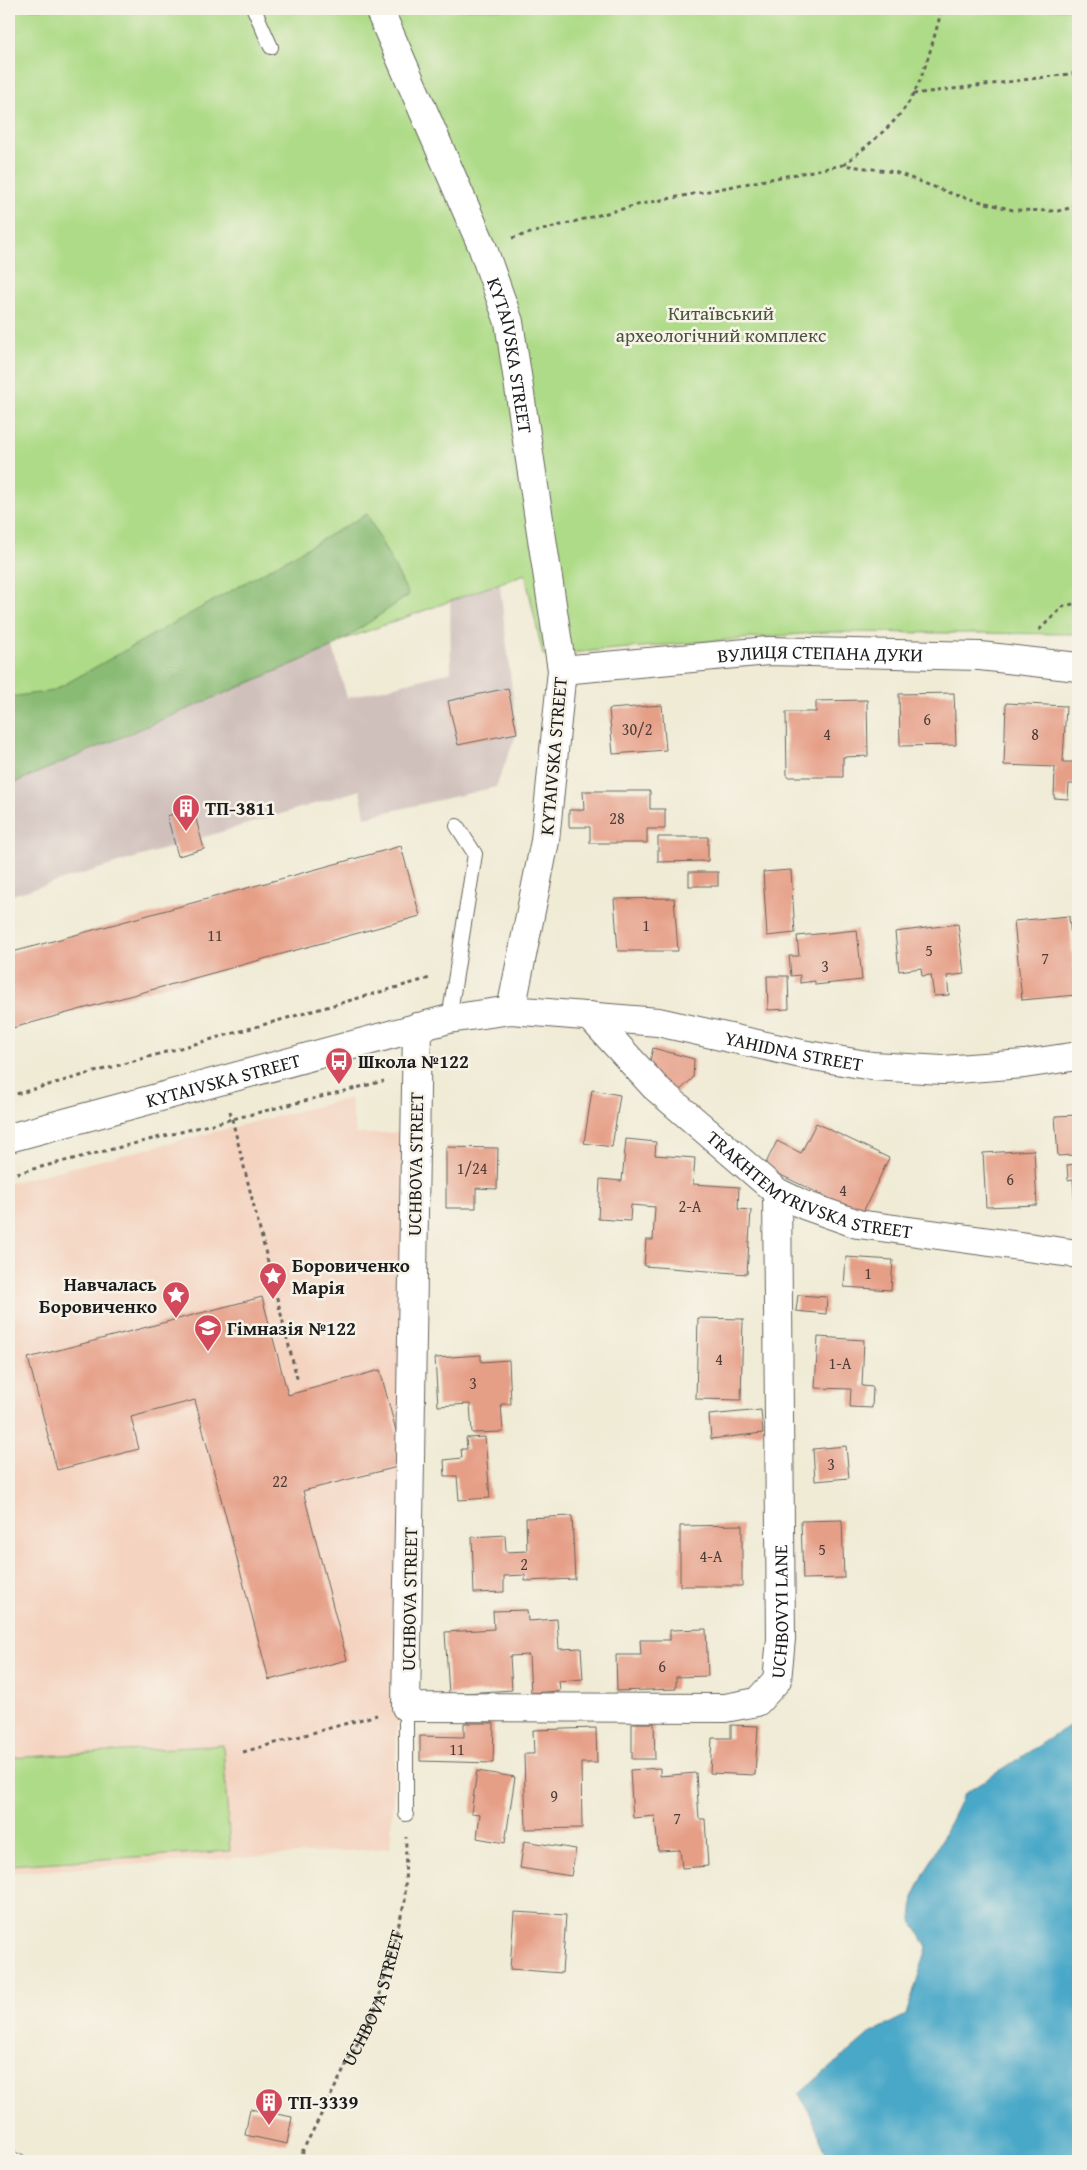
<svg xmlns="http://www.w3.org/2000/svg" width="1087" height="2170" font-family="'Gentium Book Plus',serif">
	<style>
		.built { fill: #f4d3c0 }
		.industrial { fill: #d0c0bc }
		.green { fill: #aedb87; stroke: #657c52 }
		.forest { fill: #8abb74; stroke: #536c48 }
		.water { fill: #49a8c8; stroke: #326272 }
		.building { fill: #e69f87 }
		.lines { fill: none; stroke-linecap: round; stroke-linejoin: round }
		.lane-casing { stroke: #66645d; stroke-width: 16 }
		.street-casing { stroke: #66645d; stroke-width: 30 }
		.path { stroke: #66645d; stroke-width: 3; stroke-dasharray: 4 4; stroke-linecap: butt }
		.lane { stroke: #fff; stroke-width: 14 }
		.street { stroke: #fff; stroke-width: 28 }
		.labels { text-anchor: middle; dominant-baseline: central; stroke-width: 5; stroke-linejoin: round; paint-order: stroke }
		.number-label { font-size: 16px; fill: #4e3d37 }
		.park-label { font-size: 19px; fill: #48553c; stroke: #f7f3e8 }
		.street-label { font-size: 19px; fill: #1c1c1c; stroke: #f7f3e8 }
		.poi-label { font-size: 19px; font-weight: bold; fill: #1c1c1c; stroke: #f7f3e8; text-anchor: start }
	</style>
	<rect width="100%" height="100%" fill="#f7f3e8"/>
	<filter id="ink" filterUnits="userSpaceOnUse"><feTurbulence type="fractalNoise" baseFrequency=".02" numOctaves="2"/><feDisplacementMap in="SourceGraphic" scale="10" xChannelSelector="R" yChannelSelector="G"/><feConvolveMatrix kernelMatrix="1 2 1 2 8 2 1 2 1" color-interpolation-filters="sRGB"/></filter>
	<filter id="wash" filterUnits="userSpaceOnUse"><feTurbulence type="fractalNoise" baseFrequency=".0096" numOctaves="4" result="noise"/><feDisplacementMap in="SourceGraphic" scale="20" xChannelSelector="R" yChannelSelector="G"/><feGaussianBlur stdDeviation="1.12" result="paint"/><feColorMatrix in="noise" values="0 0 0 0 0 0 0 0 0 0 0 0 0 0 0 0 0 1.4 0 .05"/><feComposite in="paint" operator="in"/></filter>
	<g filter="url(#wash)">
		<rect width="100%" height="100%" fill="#f0ebd5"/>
		<!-- built -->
		<polygon class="built" points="350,1098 356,1134 408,1132 399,1696 390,1848 9,1873 9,1183"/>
		<!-- industrial -->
		<polygon class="industrial" points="485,457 517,733 496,787 365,817 360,790 9,896 9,785 333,647 347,698 451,672 448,461"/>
		<!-- green -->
		<g class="green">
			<polygon points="9,9 1078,9 1078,634 827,632 543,655 525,574 9,761"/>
			<polygon points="223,1745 230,1851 9,1865 9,1758"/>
		</g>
		<!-- forest -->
		<polygon class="forest" points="367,514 409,595 333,647 9,785 9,697 53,691"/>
		<!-- water -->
		<polygon class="water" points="1078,1720 1078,2161 829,2161 812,2117 799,2094 869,2034 906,2015 927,1948 912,1920 914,1895 964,1794"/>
		<g id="blocks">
			<!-- building -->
			<g class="building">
				<polygon points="508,688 517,733 458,745 448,701"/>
				<polygon points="954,693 956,745 900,746 899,694"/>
				<polygon points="867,700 868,756 843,757 843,777 787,777 786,712 816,712 816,701"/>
				<polygon points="1006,703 1066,706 1063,762 1078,762 1078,784 1069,784 1068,799 1054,798 1055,767 1004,765"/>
				<polygon points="662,705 666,750 613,754 609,709"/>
				<polygon points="583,791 650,791 650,809 665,809 665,829 647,829 647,843 590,843 590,827 569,827 569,810 584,810"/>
				<polygon points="193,808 204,849 178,856 167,816"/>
				<polygon points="658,837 708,837 708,861 658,862"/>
				<polygon points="401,846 420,916 9,1029 9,953"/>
				<polygon points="791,870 795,933 767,936 763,872"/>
				<rect x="689" y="872" width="29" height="14"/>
				<polygon points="674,898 678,951 618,951 614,899"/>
				<polygon points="1069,916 1076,995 1022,1000 1014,921"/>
				<polygon points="958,924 964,974 947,976 949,995 934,996 931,975 922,976 921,968 899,971 895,932"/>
				<polygon points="857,930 862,980 815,985 815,981 800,983 800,975 791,976 789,956 799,956 797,936"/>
				<polygon points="767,976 788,976 789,1009 768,1010"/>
				<polygon points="653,1048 694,1059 693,1078 677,1093 647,1074"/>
				<polygon points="592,1090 620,1095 612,1147 584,1143"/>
				<polygon points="1078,1115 1078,1208 1075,1208 1073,1179 1068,1180 1067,1165 1076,1164 1075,1155 1058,1156 1055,1116"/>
				<polygon points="816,1123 889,1158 862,1214 764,1167 777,1141 801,1153"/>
				<polygon points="626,1139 656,1142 655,1155 695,1158 693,1184 739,1187 738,1209 751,1210 747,1274 644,1266 646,1240 653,1240 655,1207 631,1205 630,1221 598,1219 600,1179 622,1181"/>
				<polygon points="446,1147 498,1148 497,1189 476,1188 476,1208 446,1208"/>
				<polygon points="1034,1150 1037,1205 986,1207 983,1153"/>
				<polygon points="846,1257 893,1260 891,1290 844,1287"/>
				<polygon points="798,1295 827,1297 826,1314 796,1311"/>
				<polygon points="262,1297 288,1395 380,1370 405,1465 303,1491 347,1660 269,1680 195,1400 131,1417 139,1449 57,1470 28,1358"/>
				<polygon points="698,1318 743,1319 741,1400 696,1399"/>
				<polygon points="818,1337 864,1340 862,1386 873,1387 872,1408 850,1407 851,1389 815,1388"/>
				<polygon points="481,1355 481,1362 509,1360 511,1404 501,1404 503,1432 472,1433 470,1404 438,1406 435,1358"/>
				<polygon points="761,1410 763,1433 711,1439 709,1415"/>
				<polygon points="485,1437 490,1498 459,1500 457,1476 445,1476 444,1460 462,1458 461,1449 467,1449 466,1438"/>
				<polygon points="846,1446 849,1478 815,1481 813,1449"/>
				<polygon points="572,1516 575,1579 525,1581 525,1575 504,1576 504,1592 474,1593 472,1537 505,1535 506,1552 527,1551 526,1518"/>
				<polygon points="842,1520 844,1578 803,1579 801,1521"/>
				<polygon points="742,1525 742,1586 680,1586 680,1526"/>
				<polygon points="527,1610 528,1621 557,1619 559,1649 581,1648 583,1679 559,1681 560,1691 531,1693 529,1655 510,1656 512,1690 449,1694 445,1632 494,1629 493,1611"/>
				<polygon points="706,1629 708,1676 676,1677 676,1689 617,1691 616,1655 641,1655 640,1640 670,1640 670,1630"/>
				<polygon points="464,1723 494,1723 493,1763 420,1761 420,1736 464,1737"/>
				<polygon points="632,1723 654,1723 655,1759 632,1759"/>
				<polygon points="731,1725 758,1726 755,1775 710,1773 712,1738 731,1738"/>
				<polygon points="596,1728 597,1763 581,1763 582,1828 526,1829 524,1754 534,1754 533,1730"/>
				<polygon points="660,1768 660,1776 696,1773 699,1819 705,1819 708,1866 682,1868 680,1850 658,1851 655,1816 633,1818 630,1770"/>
				<polygon points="477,1771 515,1777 505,1843 477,1838 480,1814 471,1813"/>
				<polygon points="524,1841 576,1849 571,1876 520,1868"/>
				<polygon points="514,1912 566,1915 562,1973 510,1969"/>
				<polygon points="250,2109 292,2117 287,2144 245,2135"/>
			</g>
		</g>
	</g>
	<g filter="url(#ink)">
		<use href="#blocks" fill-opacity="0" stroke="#66645d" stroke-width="1"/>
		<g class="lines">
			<!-- lane casing -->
			<g class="lane-casing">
				<g id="lane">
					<polyline points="254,9 271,47"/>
					<polyline points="449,1019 475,854 457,826"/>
					<polyline points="406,1814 406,1707"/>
					<polyline points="9,2160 19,2161"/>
				</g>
			</g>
			<!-- street casing -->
			<g class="street-casing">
				<g id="street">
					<path id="s2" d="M 379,9 L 482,246 L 509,322 L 562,670 L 545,841 L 511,1010"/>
					<path id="s3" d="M 562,670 L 768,651 L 980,656 L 1078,667"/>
					<path id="s4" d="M 590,1016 L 655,1087 L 777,1192 L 804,1205 L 858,1224 L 1078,1254"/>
					<path id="s5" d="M 417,1027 L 406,1707 L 725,1708 L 757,1702 L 777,1680 L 781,1639 L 777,1192"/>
					<path id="s6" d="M 9,1138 L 449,1019 L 511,1010 L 658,1022 L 802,1054 L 872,1066 L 943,1070 L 1024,1064 L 1078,1056"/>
				</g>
			</g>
			<!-- path -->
			<g class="path">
				<polyline points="913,94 1078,73"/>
				<path d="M 844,165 C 868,144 899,123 914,93 C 927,67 934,37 942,9"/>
				<polyline points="512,238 641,204 843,165 895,172 955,195 1013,210 1058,211 1078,206"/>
				<polyline points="1039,630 1064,606 1078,603"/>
				<polyline points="9,1096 430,978"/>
				<polyline points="230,1111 298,1382"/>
				<polyline points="9,1175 384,1081"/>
				<polyline points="243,1752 377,1715"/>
				<path id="s1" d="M 302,2161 L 303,2150 L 377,2005 L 405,1901 L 406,1837"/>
			</g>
			<!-- lane -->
			<use href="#lane" class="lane"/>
			<!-- street -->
			<use href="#street" class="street"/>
		</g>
	</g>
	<!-- icons -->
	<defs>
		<g id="building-pin" transform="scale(1.4375)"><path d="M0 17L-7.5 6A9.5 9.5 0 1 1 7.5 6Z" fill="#d1495b" stroke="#f7f3e8"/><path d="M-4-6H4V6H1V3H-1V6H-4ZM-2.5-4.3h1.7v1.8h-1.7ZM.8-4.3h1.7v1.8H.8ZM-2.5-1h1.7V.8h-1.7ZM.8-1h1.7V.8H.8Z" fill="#fff"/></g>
		<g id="bus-pin" transform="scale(1.4375)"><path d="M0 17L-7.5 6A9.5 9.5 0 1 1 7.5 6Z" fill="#d1495b" stroke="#f7f3e8"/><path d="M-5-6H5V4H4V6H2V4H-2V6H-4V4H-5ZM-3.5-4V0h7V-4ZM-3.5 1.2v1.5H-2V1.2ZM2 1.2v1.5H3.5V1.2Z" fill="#fff"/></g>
		<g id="sight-pin" transform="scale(1.4375)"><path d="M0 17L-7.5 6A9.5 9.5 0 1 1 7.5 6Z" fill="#d1495b" stroke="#f7f3e8"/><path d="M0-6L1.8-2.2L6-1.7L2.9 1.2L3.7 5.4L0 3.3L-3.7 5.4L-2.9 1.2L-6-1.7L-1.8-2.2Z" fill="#fff"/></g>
		<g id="school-pin" transform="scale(1.4375)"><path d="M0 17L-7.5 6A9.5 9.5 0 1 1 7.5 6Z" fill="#d1495b" stroke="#f7f3e8"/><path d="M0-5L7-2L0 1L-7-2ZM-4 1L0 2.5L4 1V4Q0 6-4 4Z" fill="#fff"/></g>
	</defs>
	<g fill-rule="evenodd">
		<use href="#building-pin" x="186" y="808"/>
		<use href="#bus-pin" x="339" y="1061"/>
		<use href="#sight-pin" x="273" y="1276"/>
		<use href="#sight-pin" x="176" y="1295"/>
		<use href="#school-pin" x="208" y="1328"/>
		<use href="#building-pin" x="269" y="2102"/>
	</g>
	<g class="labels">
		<!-- number labels -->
		<g class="number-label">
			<text x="927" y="719">6</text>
			<text x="637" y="729">30/2</text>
			<text x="827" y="734">4</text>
			<text x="1035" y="734">8</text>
			<text x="617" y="818">28</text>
			<text x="646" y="925">1</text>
			<text x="215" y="935">11</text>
			<text x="929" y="950">5</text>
			<text x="1045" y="958">7</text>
			<text x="825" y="966">3</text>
			<text x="472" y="1168">1/24</text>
			<text x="1010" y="1179">6</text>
			<text x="843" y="1190">4</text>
			<text x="690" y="1206">2-А</text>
			<text x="868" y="1273">1</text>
			<text x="719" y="1359">4</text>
			<text x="840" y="1363">1-А</text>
			<text x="473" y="1383">3</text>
			<text x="831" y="1464">3</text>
			<text x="280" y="1481">22</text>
			<text x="822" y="1549">5</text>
			<text x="711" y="1556">4-А</text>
			<text x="524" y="1564">2</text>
			<text x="662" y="1666">6</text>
			<text x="457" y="1749">11</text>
			<text x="554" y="1796">9</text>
			<text x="677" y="1818">7</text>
		</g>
		<!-- park labels -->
		<g class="park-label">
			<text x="721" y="313">Китаївський<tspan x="721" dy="22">археологічний комплекс</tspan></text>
		</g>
		<!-- street labels -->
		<g class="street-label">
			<text stroke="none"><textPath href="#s2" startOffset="372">KYTAIVSKA STREET</textPath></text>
			<text stroke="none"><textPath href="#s3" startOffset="259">ВУЛИЦЯ СТЕПАНА ДУКИ</textPath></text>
			<text transform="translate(553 756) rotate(-85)">KYTAIVSKA STREET</text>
			<text stroke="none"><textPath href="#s6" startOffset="805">YAHIDNA STREET</textPath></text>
			<text stroke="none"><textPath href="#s6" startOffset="222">KYTAIVSKA STREET</textPath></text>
			<text transform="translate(415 1164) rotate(-89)">UCHBOVA STREET</text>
			<text stroke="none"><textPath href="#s4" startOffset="284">TRAKHTEMYRIVSKA STREET</textPath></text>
			<text transform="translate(409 1599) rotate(-89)">UCHBOVA STREET</text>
			<text stroke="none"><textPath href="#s5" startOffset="1130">UCHBOVYI LANE</textPath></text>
			<text stroke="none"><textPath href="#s1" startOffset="179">UCHBOVA STREET</textPath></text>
		</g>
		<!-- poi labels -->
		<g class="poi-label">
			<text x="205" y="808">ТП-3811</text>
			<text x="358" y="1061">Школа №122</text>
			<text x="292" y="1265">Боровиченко<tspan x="292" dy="22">Марія</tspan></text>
			<text x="157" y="1284" text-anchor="end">Навчалась<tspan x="157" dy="22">Боровиченко</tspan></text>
			<text x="227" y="1328">Гімназія №122</text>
			<text x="288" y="2102">ТП-3339</text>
		</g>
	</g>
	<!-- margin -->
	<rect width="1087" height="2170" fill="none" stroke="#f7f3e8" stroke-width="30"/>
</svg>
